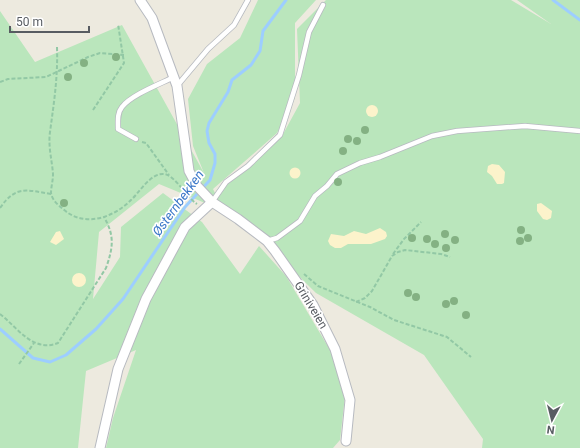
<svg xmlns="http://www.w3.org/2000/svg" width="580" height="448" font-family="Roboto,sans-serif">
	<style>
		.green { fill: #bae6bc }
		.sand { fill: #fcf3cb }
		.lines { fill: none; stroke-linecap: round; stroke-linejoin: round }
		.stream { stroke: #9dceff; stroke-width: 3 }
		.lane-casing { stroke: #b7bac0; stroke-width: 6 }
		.street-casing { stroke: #b7bac0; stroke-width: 11 }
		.path { stroke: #92c8a5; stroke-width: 2; stroke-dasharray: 4 2; stroke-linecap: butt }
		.lane { stroke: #fff; stroke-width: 4.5 }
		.street { stroke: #fff; stroke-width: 9 }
		.tree { fill: #84b183 }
		.labels { text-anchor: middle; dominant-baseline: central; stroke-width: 3.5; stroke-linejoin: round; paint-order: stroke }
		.street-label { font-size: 12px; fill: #585c62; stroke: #fff }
		.water-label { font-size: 13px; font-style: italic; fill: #3a77c8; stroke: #fff }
	</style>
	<rect width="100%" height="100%" fill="#edeadf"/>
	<!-- green -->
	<polygon class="green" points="258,0 316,0 295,23 295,98 277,133 213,189 215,193 282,136 300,103 297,29 326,0 511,0 551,24 517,0 580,0 580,448 482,448 483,439 424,355 316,293 239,217 159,184 99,232 93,299 120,257 121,227 163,193 202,222 240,274 259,246 286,276 333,355 345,396 340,440 333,448 106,448 113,418 136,350 86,371 78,448 0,448 0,11 35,62 122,25 204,173 193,146 188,99 207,64 240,38"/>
	<!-- sand -->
	<g class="sand">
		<circle cx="372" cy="111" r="6"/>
		<polygon points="492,164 499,165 505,172 504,183 502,184 497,184 492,176 487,172 488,166"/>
		<circle cx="295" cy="173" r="5.5"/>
		<polygon points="541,203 552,211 551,218 547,220 543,219 537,211 537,204"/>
		<polygon points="380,228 386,232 387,236 385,239 371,244 348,244 341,248 335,248 330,245 328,241 331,234 344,236 354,231 366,234"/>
		<polygon points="60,231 64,239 56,245 50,242 56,232"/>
		<circle cx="79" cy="280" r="7"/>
	</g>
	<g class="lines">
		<!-- stream -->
		<g class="stream">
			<polyline points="553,0 580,20"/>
			<polyline points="0,329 33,358 50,362 66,355 96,329 123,299 185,207 210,180 215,163 215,154 209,143 207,131 209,123 228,92 232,80 251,65 260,51 263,31 286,0"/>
		</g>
		<!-- lane casing -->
		<g class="lane-casing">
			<g id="lane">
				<polyline points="177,86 208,49 234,25 248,0"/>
				<path d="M 136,139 L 118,129 C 118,121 117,113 122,107 C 131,95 160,84 174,77"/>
				<polyline points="212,202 226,182 248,166 280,135 299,75 309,32 323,5"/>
				<polyline points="267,241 277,238 300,221 315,196 327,186 337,174 360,163 380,157 432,136 457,131 525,126 580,131"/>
			</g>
		</g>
		<!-- street casing -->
		<g class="street-casing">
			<g id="street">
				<polyline points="140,0 152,18 177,86 189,171 197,186 212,202 238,219 267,241 275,251 313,305 335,349 350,400 346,441"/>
				<polyline points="100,448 118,369 146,299 185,227 212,202"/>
			</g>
		</g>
		<!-- path -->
		<g class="path">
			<path d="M 57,47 C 58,77 54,102 50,132 C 48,147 52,160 53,174 C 53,181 51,187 51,193 C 52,200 58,205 63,209 C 84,228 113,218 131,200 C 140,192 150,173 164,174 C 175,175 187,198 197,204"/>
			<polyline points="0,82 8,79 46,77 88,57 100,53 124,55"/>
			<polyline points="93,110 124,63 118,24"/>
			<polyline points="142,142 146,143 169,175"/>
			<path d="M 0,208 C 16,185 26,190 51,194"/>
			<polyline points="393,254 404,239 421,222"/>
			<polyline points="304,274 318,286 370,307 394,320 447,337 471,357"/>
			<polyline points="356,302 365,298 372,291 392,256 398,252 405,250 441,254 450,257"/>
			<path d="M 0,314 C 17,327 33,353 58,343 L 106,268 C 113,248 115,236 104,217"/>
			<polyline points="19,364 34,343"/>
		</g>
		<!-- lane -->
		<use href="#lane" class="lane"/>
		<!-- street -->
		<use href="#street" class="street"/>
	</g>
	<!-- trees -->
	<g class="tree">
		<circle cx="116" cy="57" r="4"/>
		<circle cx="84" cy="63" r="4"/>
		<circle cx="68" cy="77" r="4"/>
		<circle cx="365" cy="130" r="4"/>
		<circle cx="348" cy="139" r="4"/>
		<circle cx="357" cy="141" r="4"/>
		<circle cx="343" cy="151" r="4"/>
		<circle cx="338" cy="182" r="4"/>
		<circle cx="64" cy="203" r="4"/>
		<circle cx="521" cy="230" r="4"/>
		<circle cx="445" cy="234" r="4"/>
		<circle cx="412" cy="238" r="4"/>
		<circle cx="528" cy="238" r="4"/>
		<circle cx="427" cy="239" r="4"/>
		<circle cx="455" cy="240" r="4"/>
		<circle cx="520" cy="241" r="4"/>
		<circle cx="435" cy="244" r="4"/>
		<circle cx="446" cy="248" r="4"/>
		<circle cx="408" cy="293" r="4"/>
		<circle cx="416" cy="297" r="4"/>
		<circle cx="454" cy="301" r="4"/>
		<circle cx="446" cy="304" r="4"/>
		<circle cx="466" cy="315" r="4"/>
	</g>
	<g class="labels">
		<!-- street labels -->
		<g class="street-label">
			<text transform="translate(311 305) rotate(59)">Griniveien</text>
		</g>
		<!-- water labels -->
		<g class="water-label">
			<text transform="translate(178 203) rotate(-54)">Østernbekken</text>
		</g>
	</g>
	<!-- north arrow -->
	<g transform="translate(552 420) rotate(187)" stroke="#ffffff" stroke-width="3" paint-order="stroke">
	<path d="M0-3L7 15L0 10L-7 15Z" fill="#585c62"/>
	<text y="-6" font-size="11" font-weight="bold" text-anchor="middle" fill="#585c62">N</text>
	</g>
	<!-- scale -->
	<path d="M10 26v6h79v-6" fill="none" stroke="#585c62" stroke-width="2"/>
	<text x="16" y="26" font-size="12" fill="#585c62" stroke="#ffffff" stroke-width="3" paint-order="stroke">50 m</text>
</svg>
